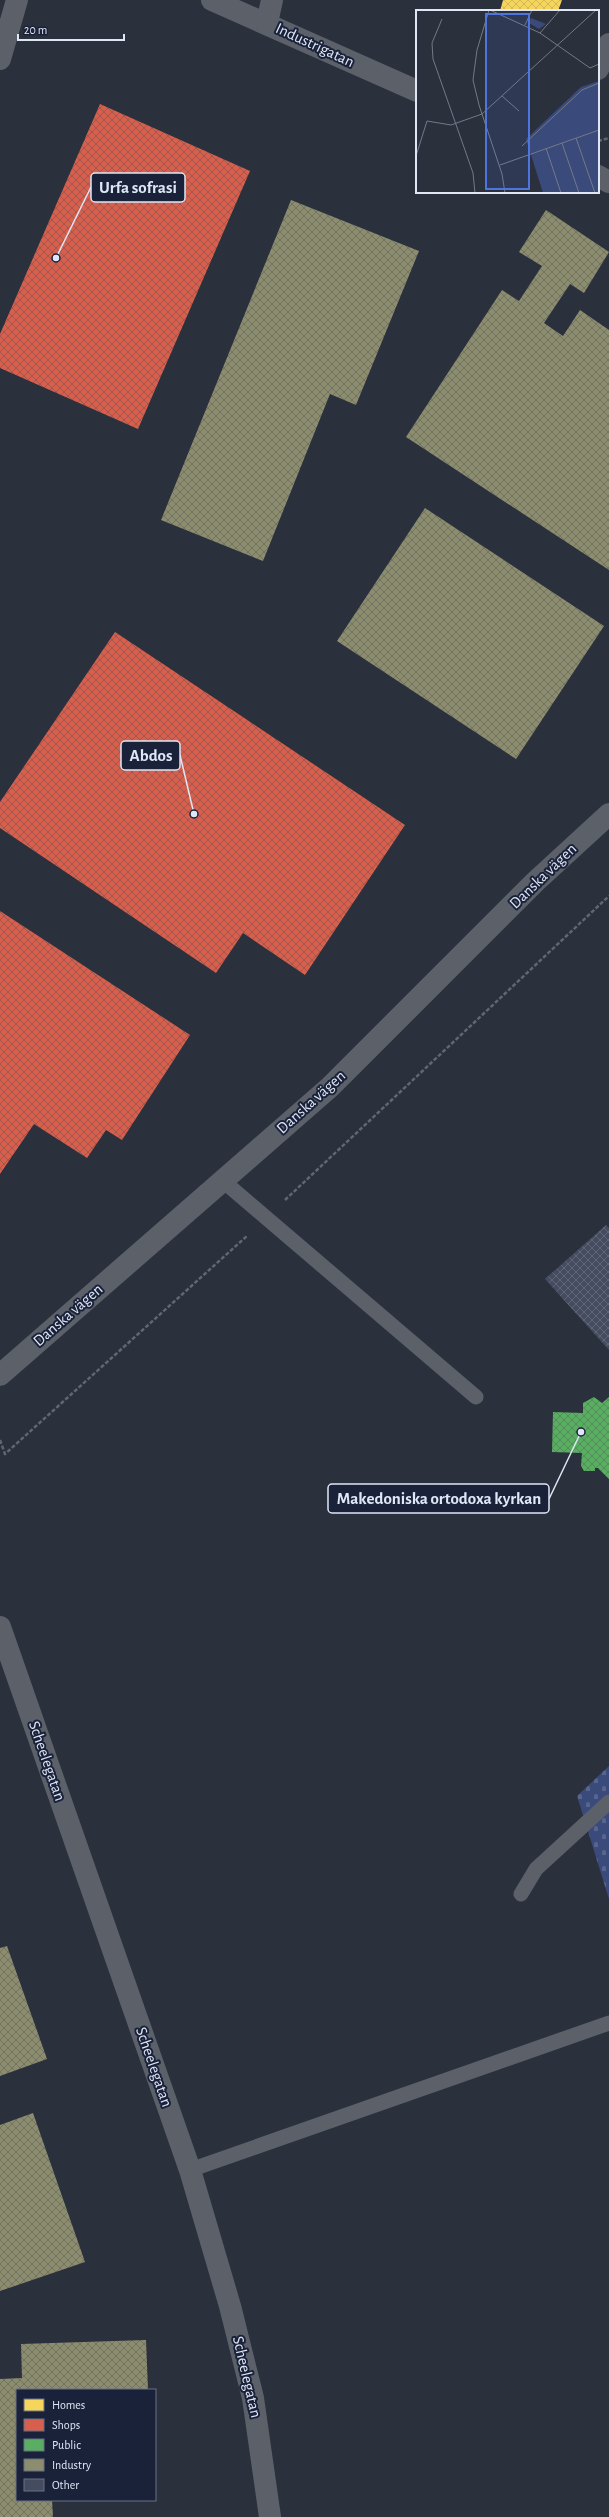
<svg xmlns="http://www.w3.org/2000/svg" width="609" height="2517" font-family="'Alegreya Sans',sans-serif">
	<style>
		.cemetery { fill: url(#cemetery-stones) }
		.homes { fill: url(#homes-cross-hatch) }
		.shops { fill: url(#shops-cross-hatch) }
		.public { fill: url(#public-cross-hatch) }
		.industry { fill: url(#industry-cross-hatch) }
		.building { fill: url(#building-cross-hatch) }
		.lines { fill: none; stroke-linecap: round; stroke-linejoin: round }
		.path { stroke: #61666f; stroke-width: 2.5; stroke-dasharray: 4 2; stroke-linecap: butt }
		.lane { stroke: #5b6069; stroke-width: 15 }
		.street { stroke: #5b6069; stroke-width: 22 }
		.labels { text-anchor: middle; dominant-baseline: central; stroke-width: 4; stroke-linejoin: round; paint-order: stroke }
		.street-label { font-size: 16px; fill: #dfe6f6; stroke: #1a223a }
		.inset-road { fill: none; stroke: #737987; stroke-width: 1 }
		.view { fill: #4e74e0; fill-opacity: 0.15; stroke: #4e74e0; stroke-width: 2 }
		.inset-edge { fill: none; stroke: #dfe6f6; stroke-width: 2 }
		.leader { fill: none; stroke: #dfe6f6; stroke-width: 1.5 }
		.callout-dot { fill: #dfe6f6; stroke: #1a223a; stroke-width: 1.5 }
		.callout { fill: #1a223a; stroke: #dfe6f6; stroke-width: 1.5 }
		.callout-label { font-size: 17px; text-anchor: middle; font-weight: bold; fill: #dfe6f6 }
	</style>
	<defs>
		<pattern id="cemetery-stones" width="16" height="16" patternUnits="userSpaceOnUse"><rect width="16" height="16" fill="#3a4a7b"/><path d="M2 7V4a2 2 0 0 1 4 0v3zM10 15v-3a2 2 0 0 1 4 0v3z" fill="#56648e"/></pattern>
		<pattern id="homes-cross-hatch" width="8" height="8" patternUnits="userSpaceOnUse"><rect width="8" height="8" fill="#f6d55c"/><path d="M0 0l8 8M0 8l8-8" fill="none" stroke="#d2b858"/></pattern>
		<pattern id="shops-cross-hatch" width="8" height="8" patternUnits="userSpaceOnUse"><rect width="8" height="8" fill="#d6604d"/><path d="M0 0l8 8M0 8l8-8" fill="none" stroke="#a3574c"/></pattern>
		<pattern id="public-cross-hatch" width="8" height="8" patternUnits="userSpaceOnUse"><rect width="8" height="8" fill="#5aae61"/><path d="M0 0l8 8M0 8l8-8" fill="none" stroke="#538e5a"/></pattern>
		<pattern id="industry-cross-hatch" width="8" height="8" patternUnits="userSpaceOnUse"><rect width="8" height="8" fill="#8c8c6e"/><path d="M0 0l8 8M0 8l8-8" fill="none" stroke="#727361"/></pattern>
		<pattern id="building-cross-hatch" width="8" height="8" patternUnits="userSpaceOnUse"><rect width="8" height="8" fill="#454c60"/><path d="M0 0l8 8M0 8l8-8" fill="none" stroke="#5f6677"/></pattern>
	</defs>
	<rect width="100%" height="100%" fill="#2b303d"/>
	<!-- cemetery -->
	<polygon class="cemetery" points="609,1766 609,1899 577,1796"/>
	<!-- homes -->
	<polygon class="homes" points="503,0 562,0 558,11 500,11"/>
	<!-- shops -->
	<g class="shops">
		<polygon points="100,104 250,171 138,429 0,368 0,334"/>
		<polygon points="115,632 405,825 305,975 243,933 216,973 0,828 0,802"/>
		<polygon points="0,911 190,1035 122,1140 106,1130 87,1158 34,1124 0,1174"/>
	</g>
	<!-- public -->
	<polygon class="public" points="594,1397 602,1403 609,1397 609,1479 598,1468 595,1468 595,1471 584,1471 581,1466 582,1453 552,1452 553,1412 583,1413 583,1403"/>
	<!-- industry -->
	<g class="industry">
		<polygon points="291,200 419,251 356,405 330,394 263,561 161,520"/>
		<polygon points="546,210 609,252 584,293 570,284 544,323 563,336 580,310 609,330 609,570 406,437 502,290 519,301 542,266 519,252"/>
		<polygon points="425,508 604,626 516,759 337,641"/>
		<polygon points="7,1946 47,2059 0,2076 0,1948"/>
		<polygon points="33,2113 85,2262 0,2291 0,2125"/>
		<polygon points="146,2340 148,2390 17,2390 17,2500 52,2500 53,2517 0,2517 0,2379 22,2378 21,2344"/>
	</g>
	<!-- building -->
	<polygon class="building" points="606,1225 609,1228 609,1350 545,1279"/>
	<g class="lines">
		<!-- path -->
		<g class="path">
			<polyline points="598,141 609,138"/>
			<polyline points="285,1200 609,896"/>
			<polyline points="0,1440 5,1454 248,1235"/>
		</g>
		<!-- lane -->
		<g class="lane">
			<polyline points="222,1180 476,1397"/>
			<polyline points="521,1894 536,1869 609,1802"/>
			<polyline points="190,2170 609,2023"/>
		</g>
		<!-- street -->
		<g class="street">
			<polyline points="212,0 417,91"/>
			<polyline points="267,23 272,0"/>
			<polyline points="0,59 17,0"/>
			<polyline points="598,69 609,44"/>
			<polyline points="598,176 609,182"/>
			<polyline points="0,1375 330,1087 535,882 609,814"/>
			<polyline points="0,1627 190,2170 230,2306 253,2398 270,2517"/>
		</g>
	</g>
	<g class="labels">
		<!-- street labels -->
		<g class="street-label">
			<text transform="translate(315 45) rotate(25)">Industrigatan</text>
			<text transform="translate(543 876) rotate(-44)">Danska vägen</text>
			<text transform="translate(311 1102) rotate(-42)">Danska vägen</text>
			<text transform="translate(68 1315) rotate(-41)">Danska vägen</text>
			<text transform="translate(47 1761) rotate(71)">Scheelegatan</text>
			<text transform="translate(154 2067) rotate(71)">Scheelegatan</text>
			<text transform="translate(247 2377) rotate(77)">Scheelegatan</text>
		</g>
	</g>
	<!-- overview -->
	<g transform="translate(416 10)">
		<rect width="183" height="183" fill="#2b303d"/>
		<path d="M 183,71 L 183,183 L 127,183 L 110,129 L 165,77 Z" fill="#3a4a7b"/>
		<path d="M 115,8 L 130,14 L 123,19 L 113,13 Z" fill="#3a4a7b"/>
		<path class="inset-road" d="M 73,0 L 61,40 L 57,70 L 63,95 L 86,164 L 89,183M 74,0 L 124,23 L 174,58 L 183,54M 26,9 L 16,33 L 17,49 L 57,163 L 59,183M 109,15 L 116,0M 124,23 L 144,0M 86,86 L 103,101M 160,128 L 179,183M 146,133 L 163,183M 106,136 L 166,80 L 183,73M 130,138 L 145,183M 0,146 L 11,111 L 35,115 L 66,104 L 180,0M 84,155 L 183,120"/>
		<path class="view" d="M 70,4 L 113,4 L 113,179 L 70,179 Z"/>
		<rect width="183" height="183" class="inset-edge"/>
	</g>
	<!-- callouts -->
	<path class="leader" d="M56 258L91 187M194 814L180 755M581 1432L549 1499"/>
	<g class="callout-dot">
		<circle cx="56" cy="258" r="4"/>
		<circle cx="194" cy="814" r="4"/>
		<circle cx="581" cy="1432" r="4"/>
	</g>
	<g class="callout">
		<rect x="91" y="173" width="94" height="29" rx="4"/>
		<rect x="121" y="741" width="59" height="29" rx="4"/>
		<rect x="328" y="1484" width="221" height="29" rx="4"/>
	</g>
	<g class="callout-label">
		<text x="138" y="193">Urfa sofrasi</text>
		<text x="151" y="761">Abdos</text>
		<text x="439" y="1504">Makedoniska ortodoxa kyrkan</text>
	</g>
	<!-- legend -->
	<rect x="16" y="2389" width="140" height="112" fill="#1a223a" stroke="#697085"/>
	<rect x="24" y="2399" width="20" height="12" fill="#f6d55c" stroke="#697085"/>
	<text x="52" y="2409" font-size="12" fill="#dfe6f6">Homes</text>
	<rect x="24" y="2419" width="20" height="12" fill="#d6604d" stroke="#697085"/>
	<text x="52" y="2429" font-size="12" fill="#dfe6f6">Shops</text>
	<rect x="24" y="2439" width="20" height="12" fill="#5aae61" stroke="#697085"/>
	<text x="52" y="2449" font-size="12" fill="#dfe6f6">Public</text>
	<rect x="24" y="2459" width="20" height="12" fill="#8c8c6e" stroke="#697085"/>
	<text x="52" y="2469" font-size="12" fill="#dfe6f6">Industry</text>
	<rect x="24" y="2479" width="20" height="12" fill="#454c60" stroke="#697085"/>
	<text x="52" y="2489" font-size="12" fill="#dfe6f6">Other</text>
	<!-- scale -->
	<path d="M18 34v6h106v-6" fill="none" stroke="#dfe6f6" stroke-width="2"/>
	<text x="24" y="34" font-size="12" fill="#dfe6f6" stroke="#1a223a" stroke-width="3" paint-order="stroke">20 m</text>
</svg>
